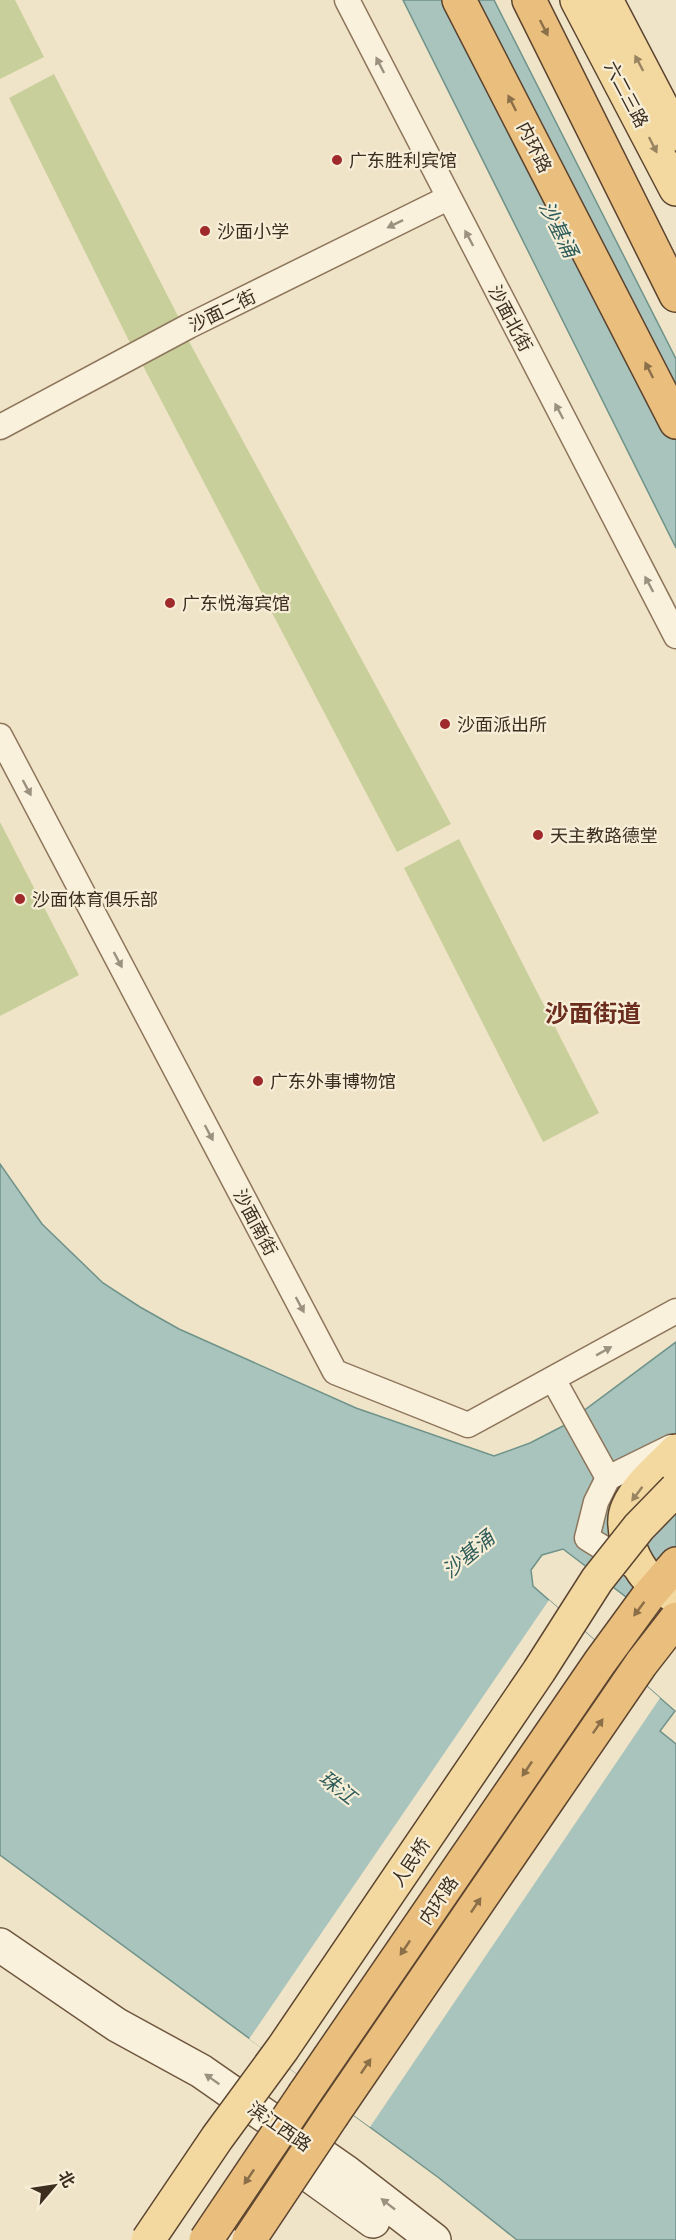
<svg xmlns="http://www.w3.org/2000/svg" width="676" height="2240" font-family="'Noto Serif','Noto Sans SC',serif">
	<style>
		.green { fill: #c9cf9b }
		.water { fill: #a9c4bc; stroke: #6f938a; stroke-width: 1.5 }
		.pier { fill: #f0e4c8 }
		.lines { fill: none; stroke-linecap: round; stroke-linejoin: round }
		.minor-casing { stroke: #8d765c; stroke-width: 27 }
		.secondary-casing { stroke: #6f573f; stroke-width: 36 }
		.primary-casing { stroke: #5b4430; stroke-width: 36 }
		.trunk-casing { stroke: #5b4430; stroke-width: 36 }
		.minor { stroke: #faf1dc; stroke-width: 24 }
		.secondary { stroke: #faf1dc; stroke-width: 33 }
		.primary { stroke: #f3d9a0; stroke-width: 33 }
		.trunk { stroke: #eabe7c; stroke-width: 33 }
		.primary-bridge-casing { stroke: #5b4430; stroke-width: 36; stroke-linecap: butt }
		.trunk-bridge-casing { stroke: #5b4430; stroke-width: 36; stroke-linecap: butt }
		.primary-bridge { stroke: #f3d9a0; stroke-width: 33 }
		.trunk-bridge { stroke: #eabe7c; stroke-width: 33 }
		.oneway { fill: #8b6f49 }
		.oneway2 { fill: #988460 }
		.oneway3 { fill: #9c907e }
		.poi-dot { fill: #9e2a2b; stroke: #f7eed8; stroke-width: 2 }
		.labels { text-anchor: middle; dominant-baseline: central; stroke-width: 4.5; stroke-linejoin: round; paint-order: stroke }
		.street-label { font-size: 18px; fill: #3d2e20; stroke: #f7eed8 }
		.poi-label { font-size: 18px; fill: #3d2e20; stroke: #f7eed8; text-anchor: start }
		.water-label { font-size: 20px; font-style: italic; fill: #2f5d5a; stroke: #f7eed8 }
		.district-label { font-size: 24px; font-weight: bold; fill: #6b2e1e; stroke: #f7eed8 }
	</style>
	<rect width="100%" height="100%" fill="#f0e4c8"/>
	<!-- green -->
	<g class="green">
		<polygon points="0,0 15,0 44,57 0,79"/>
		<polygon points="54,74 181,322 133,349 9,98"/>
		<polygon points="186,336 451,824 397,852 140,360"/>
		<polygon points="0,822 79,975 0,1016"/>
		<polygon points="459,839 599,1113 543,1142 404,868"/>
	</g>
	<!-- water -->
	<g class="water">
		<polygon points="403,0 494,0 676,359 676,548"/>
		<polygon points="0,1164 42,1224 103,1283 140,1307 179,1329 356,1408 494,1456 530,1443 563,1426 676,1342 676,1635 563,1549 542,1555 531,1570 533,1586 675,1711 660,1731 676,1744 676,2240 517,2240 439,2178 0,1855"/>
	</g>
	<!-- pier -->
	<polygon class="pier" points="549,1600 660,1698 370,2127 249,2039"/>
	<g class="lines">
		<!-- minor casing -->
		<g class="minor-casing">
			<g id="minor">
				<polyline points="347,0 676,636"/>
				<polyline points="0,427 189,326 448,198"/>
				<polyline points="0,736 335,1372 468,1425 676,1311"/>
				<polyline points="553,1379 608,1478"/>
				<polyline points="629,1564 587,1538 596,1502 608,1478 671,1447"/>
			</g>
		</g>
		<!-- secondary casing -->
		<g class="secondary-casing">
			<g id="secondary">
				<polyline points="0,1945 117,2025 201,2071 346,2172 434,2240"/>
				<polyline points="276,2151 373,2221"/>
			</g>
		</g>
		<!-- primary casing -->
		<g class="primary-casing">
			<g id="primary">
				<polyline points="577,0 676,189"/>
				<polyline points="606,0 676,134"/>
				<path d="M 676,1451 C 660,1468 638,1485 628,1507 C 619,1526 631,1555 643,1572 C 650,1582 666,1590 676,1597"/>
			</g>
		</g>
		<!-- trunk casing -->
		<g class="trunk-casing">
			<g id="trunk">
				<polyline points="459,0 676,422"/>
				<polyline points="529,0 676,295"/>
				<polyline points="305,2093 600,1662 649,1595 676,1564"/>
				<polyline points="333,2114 547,1801 641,1664 676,1619"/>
			</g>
		</g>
		<!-- minor -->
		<use href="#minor" class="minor"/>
		<!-- secondary -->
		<use href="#secondary" class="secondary"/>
		<!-- primary -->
		<use href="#primary" class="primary"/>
		<!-- trunk -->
		<use href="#trunk" class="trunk"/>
		<!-- primary-bridge casing -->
		<g class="primary-bridge-casing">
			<polyline id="primary-bridge" points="148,2240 217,2138 283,2048 539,1671 597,1580 639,1527 676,1489"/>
		</g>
		<!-- trunk-bridge casing -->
		<g class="trunk-bridge-casing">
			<g id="trunk-bridge">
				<polyline points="206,2240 305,2093"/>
				<polyline points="249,2240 333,2114"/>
			</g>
		</g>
		<!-- primary-bridge -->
		<use href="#primary-bridge" class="primary-bridge"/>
		<!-- trunk-bridge -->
		<use href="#trunk-bridge" class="trunk-bridge"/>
	</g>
	<!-- one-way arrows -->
	<defs><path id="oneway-solid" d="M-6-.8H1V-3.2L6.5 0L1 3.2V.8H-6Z" transform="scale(1.5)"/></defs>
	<g class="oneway">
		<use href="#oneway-solid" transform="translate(544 28) rotate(63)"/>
		<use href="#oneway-solid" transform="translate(512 103) rotate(-117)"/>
		<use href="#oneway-solid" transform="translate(649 370) rotate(-117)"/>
		<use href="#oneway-solid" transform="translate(639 1609) rotate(127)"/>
		<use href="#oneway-solid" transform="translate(598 1726) rotate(-55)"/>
		<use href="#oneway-solid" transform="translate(527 1769) rotate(124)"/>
		<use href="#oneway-solid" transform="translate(476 1905) rotate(-56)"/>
		<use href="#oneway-solid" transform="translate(405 1948) rotate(124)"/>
		<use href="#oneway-solid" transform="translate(366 2066) rotate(-56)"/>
		<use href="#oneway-solid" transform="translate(249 2177) rotate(124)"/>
	</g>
	<g class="oneway2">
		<use href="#oneway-solid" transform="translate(639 63) rotate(-118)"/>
		<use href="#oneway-solid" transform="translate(653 145) rotate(63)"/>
		<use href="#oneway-solid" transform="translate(637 1494) rotate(127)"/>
	</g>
	<g class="oneway3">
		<use href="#oneway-solid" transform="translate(380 65) rotate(-117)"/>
		<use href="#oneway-solid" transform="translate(395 224) rotate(154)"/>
		<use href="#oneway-solid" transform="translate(469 238) rotate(-118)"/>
		<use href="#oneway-solid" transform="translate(559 411) rotate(-118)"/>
		<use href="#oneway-solid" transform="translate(649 584) rotate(-118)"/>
		<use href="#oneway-solid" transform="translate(27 788) rotate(62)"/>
		<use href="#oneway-solid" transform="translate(118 960) rotate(62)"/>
		<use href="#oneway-solid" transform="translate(209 1133) rotate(62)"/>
		<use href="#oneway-solid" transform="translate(300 1305) rotate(62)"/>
		<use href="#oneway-solid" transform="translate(604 1351) rotate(-29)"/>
		<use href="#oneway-solid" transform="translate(212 2079) rotate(-145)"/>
		<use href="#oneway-solid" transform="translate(388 2204) rotate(-142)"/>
	</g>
	<!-- markers -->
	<g class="poi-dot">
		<circle cx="337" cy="160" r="6"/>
		<circle cx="205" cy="231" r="6"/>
		<circle cx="170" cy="603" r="6"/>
		<circle cx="445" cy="724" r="6"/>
		<circle cx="538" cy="835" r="6"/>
		<circle cx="20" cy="899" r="6"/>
		<circle cx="258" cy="1081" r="6"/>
	</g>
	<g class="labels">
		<!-- street labels -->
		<g class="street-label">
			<text transform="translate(627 94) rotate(62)">六二三路</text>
			<text transform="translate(535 147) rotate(63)">内环路</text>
			<text transform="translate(222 310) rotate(-26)">沙面二街</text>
			<text transform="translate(511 318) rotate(62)">沙面北街</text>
			<text transform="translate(256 1222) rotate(62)">沙面南街</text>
			<text transform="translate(410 1862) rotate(-56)">人民桥</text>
			<text transform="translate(438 1900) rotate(-56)">内环路</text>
			<text transform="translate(280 2126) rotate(35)">滨江西路</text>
		</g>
		<!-- poi labels -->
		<g class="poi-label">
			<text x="349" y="160">广东胜利宾馆</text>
			<text x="217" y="231">沙面小学</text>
			<text x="182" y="603">广东悦海宾馆</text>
			<text x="457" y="724">沙面派出所</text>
			<text x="550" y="835">天主教路德堂</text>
			<text x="32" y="899">沙面体育俱乐部</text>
			<text x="270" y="1081">广东外事博物馆</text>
		</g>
		<!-- water labels -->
		<g class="water-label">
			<text transform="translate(559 229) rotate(63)">沙基涌</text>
			<text transform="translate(468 1554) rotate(-40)">沙基涌</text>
			<text transform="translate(338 1787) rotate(38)">珠江</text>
		</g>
		<!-- district labels -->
		<g class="district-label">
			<text x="593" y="1012">沙面街道</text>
		</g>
	</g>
	<!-- north arrow -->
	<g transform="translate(54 2186) rotate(61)" stroke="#f7eed8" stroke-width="4.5" paint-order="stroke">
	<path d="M0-4.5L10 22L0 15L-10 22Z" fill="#3d2e20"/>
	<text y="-9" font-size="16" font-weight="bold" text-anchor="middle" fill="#3d2e20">北</text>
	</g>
</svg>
